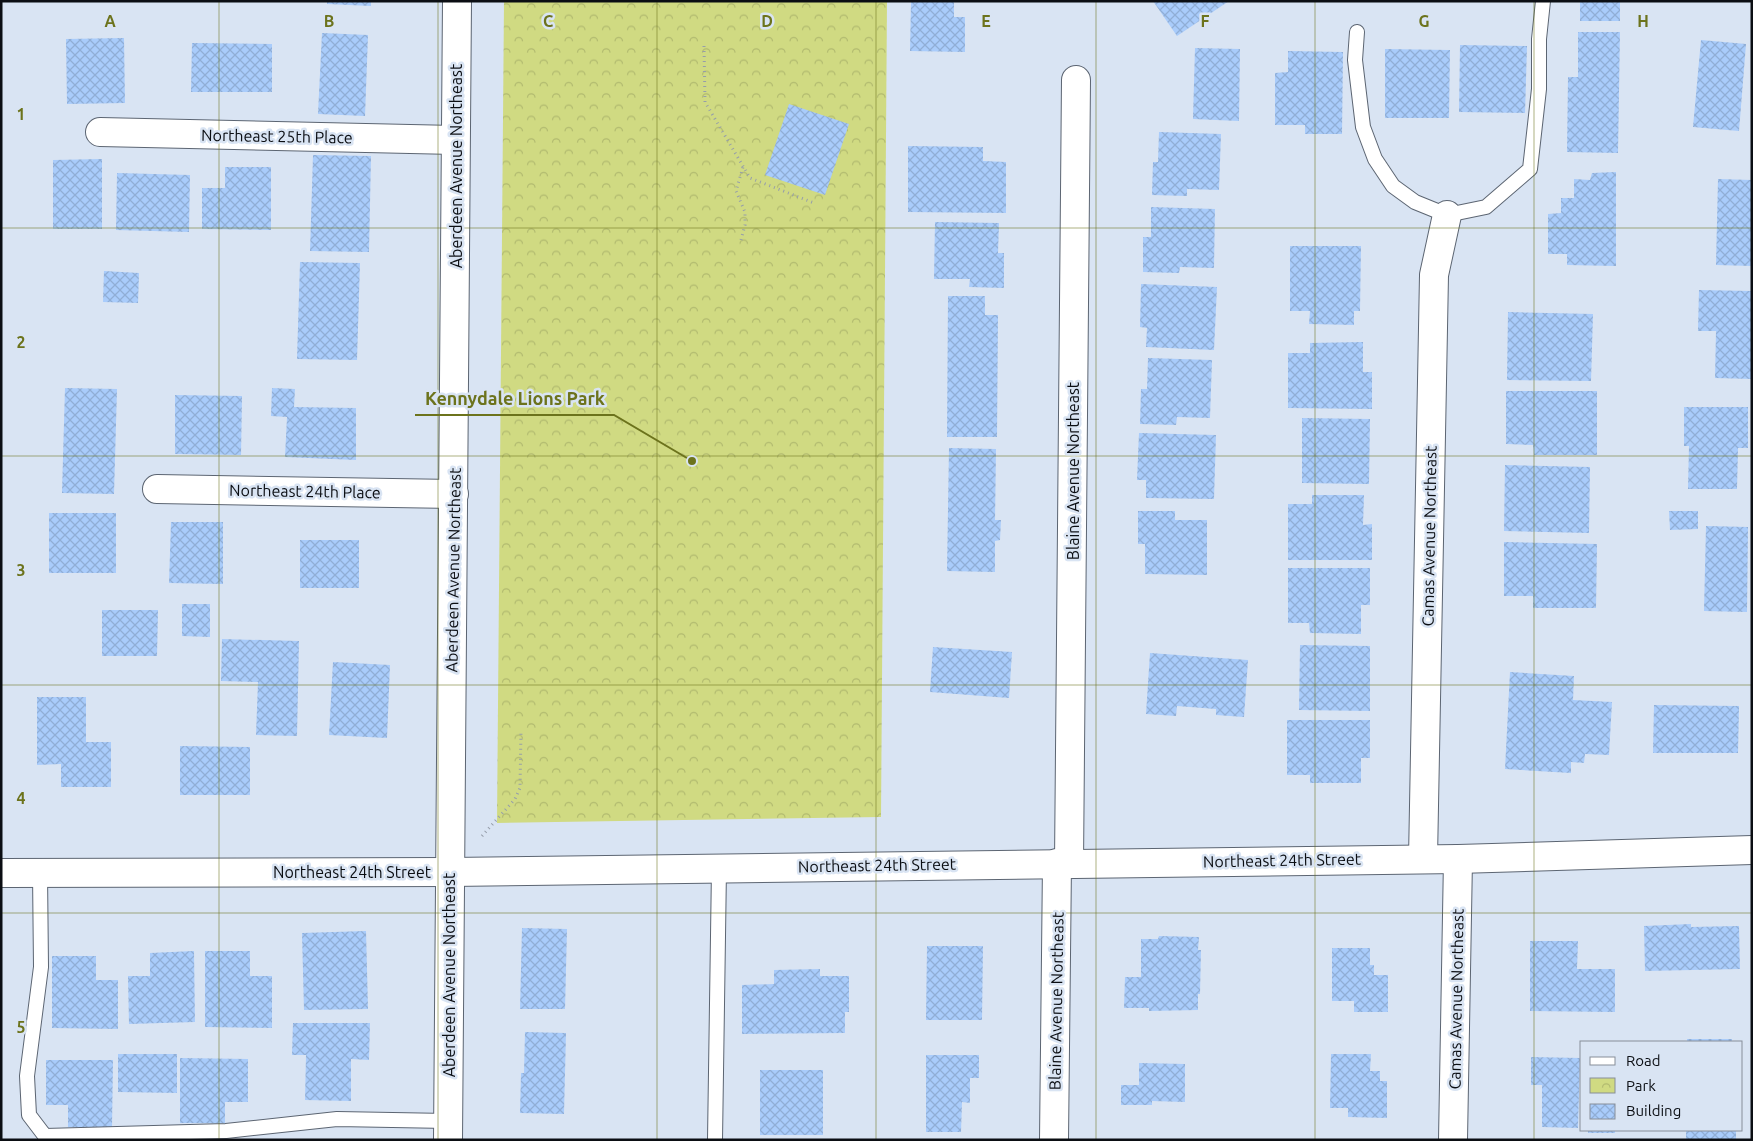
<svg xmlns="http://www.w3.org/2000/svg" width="1753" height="1141" font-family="Ubuntu,sans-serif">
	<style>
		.park { fill: url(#park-crowns) }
		.building { fill: url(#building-cross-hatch) }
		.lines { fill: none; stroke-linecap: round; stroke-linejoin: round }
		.lane-casing { stroke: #5c6572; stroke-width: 16 }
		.street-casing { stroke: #5c6572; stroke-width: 30 }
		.secondary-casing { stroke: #5c6572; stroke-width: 30 }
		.path { stroke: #969eaa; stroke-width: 3; stroke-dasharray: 1 4; stroke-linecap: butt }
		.lane { stroke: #fff; stroke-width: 14 }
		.street { stroke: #fff; stroke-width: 28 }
		.secondary { stroke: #fff; stroke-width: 28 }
		.grid { fill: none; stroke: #6c731c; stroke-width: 1; stroke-opacity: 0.55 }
		.labels { text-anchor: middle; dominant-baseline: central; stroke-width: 5; stroke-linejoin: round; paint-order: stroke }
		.street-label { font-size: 16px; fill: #0b0e13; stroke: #d9e4f3 }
		.grid-label { font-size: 16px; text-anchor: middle; font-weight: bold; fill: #6c731c; stroke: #d9e4f3; stroke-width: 5; stroke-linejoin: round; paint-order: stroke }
		.leader { fill: none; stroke: #6c731c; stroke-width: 2 }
		.callout-dot { fill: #6c731c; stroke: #d9e4f3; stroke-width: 2 }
		.callout-label { font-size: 18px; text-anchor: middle; font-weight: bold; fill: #6c731c; stroke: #d9e4f3; stroke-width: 5; stroke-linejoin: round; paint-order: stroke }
	</style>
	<defs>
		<pattern id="park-crowns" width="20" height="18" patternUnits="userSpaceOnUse" patternTransform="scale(1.25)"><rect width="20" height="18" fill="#d0da82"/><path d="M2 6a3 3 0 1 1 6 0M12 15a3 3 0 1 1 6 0" fill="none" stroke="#b1ba6f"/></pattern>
		<pattern id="building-cross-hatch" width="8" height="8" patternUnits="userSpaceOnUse" patternTransform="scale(1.25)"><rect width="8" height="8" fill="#a9ccfb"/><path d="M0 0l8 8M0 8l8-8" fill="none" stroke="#90aed6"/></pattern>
	</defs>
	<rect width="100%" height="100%" fill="#d9e4f3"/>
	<!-- park -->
	<polygon class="park" points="504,1 887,1 881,817 497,823"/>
	<!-- building -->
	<g class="building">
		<polygon points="327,1 371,1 371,6 327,4"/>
		<polygon points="911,1 954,1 954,17 965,17 965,52 910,51"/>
		<polygon points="1153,1 1229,1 1177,36"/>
		<rect x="1580" y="1" width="40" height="20"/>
		<polygon points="1578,32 1620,32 1618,153 1567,152 1568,77 1578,77"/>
		<polygon points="322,33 368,35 365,116 318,114"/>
		<polygon points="124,38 125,103 67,104 66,39"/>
		<polygon points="1701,40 1746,44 1739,131 1693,127"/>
		<polygon points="192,43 272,44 272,92 191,92"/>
		<polygon points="1460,45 1527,46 1525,113 1459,112"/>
		<polygon points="1195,48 1240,49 1239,121 1193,119"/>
		<polygon points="1385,49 1450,50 1449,118 1385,118"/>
		<polygon points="1288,51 1343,52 1342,134 1305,134 1305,125 1275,125 1275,73 1288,72"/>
		<polygon points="789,104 849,124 825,195 765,175"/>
		<polygon points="1159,132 1221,134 1219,190 1187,189 1187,196 1152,195 1153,162 1158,162"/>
		<polygon points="908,146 983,147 983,161 1006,162 1006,213 908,212"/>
		<polygon points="313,155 371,156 369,252 310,251"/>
		<polygon points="102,159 102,229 53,229 53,160"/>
		<polygon points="225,167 271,167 271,230 202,229 202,188 225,188"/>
		<polygon points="1616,172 1616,266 1567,265 1567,254 1548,254 1548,214 1561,213 1561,198 1574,198 1574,179 1590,180 1592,173"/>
		<polygon points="117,173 190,175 189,232 116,230"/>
		<polygon points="1718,179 1752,180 1752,266 1716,265"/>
		<polygon points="1151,207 1215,209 1214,268 1180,267 1179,273 1143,272 1143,237 1151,237"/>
		<polygon points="935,222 999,223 998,253 1004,253 1004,288 969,287 970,279 934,279"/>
		<polygon points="1290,246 1361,246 1360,311 1354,311 1354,325 1309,324 1310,311 1290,311"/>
		<polygon points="300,262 360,263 357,360 297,359"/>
		<polygon points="104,271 139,273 138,303 103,302"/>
		<polygon points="1141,284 1217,287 1214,350 1146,347 1147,328 1140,327"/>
		<polygon points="1699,290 1752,291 1752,379 1715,378 1716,331 1698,331"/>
		<polygon points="948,296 985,296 985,315 998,315 997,437 947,437"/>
		<polygon points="1508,312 1593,314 1591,381 1507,380"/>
		<polygon points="1363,342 1363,372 1372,372 1372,409 1288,408 1288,353 1310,353 1310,343"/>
		<polygon points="1148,358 1212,360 1210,418 1177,417 1176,425 1140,424 1141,389 1147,389"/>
		<polygon points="65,388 117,389 114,494 62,493"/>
		<polygon points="272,388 295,389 294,407 356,408 356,460 285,457 287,417 271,416"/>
		<polygon points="1506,391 1597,391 1597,455 1534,455 1533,445 1506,444"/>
		<polygon points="175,395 242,396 241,455 175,454"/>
		<polygon points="1684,407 1748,407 1748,448 1738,448 1737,489 1688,489 1689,446 1684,446"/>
		<polygon points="1302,418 1370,419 1369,484 1302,483"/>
		<polygon points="1139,433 1216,435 1214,499 1146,498 1146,480 1137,480"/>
		<polygon points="949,448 996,449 995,520 1001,520 1000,540 995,541 995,572 947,571"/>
		<polygon points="1505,465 1590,467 1589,533 1504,531"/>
		<polygon points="1312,495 1364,495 1363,525 1372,524 1372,560 1288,560 1288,504 1312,504"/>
		<polygon points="1138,511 1175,511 1175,520 1207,520 1207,575 1145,574 1145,544 1138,544"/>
		<polygon points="1669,511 1698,511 1698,529 1670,530"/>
		<rect x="49" y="513" width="67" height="60"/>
		<polygon points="171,522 223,522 223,584 169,583"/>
		<polygon points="1706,526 1748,527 1747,612 1704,611"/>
		<rect x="300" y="540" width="59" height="48"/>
		<polygon points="1504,542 1597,544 1596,608 1533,608 1533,596 1504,596"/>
		<polygon points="1288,568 1370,568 1370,605 1361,605 1361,634 1310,633 1309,623 1288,623"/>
		<polygon points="182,604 210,604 210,637 182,636"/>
		<polygon points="102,610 158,610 157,656 102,656"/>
		<polygon points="222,639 299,641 297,736 256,735 258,682 221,681"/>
		<polygon points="1300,645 1370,646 1370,711 1299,710"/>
		<polygon points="933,647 1012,652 1009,698 930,692"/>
		<polygon points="1150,653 1248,660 1244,717 1216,715 1216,709 1177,706 1176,716 1146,714"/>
		<polygon points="333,662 390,665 387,738 329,735"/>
		<polygon points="1510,672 1574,676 1573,700 1612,702 1609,755 1585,754 1584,763 1571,762 1571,773 1505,769"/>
		<polygon points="37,697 86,697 86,742 111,742 111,787 61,787 61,764 37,765"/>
		<polygon points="1654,705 1739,706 1738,753 1653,753"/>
		<polygon points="1287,720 1370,720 1370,758 1361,758 1361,783 1310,783 1310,775 1287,775"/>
		<polygon points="180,746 250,747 250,795 180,795"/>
		<polygon points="1691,924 1691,927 1739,926 1740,969 1645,971 1644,926"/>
		<polygon points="522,928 567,929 565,1009 520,1009"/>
		<polygon points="366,931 368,1009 304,1010 302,933"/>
		<polygon points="1159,936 1199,937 1198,950 1201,950 1200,994 1198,994 1198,1010 1149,1011 1149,1008 1124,1008 1125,977 1141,977 1141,939 1158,939"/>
		<polygon points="1530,941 1578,941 1577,969 1615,969 1615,1012 1530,1011"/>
		<polygon points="927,946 983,946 982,1020 926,1020"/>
		<polygon points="1332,948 1370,948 1370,965 1374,965 1374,975 1388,975 1388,1012 1354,1012 1354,1001 1332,1001"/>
		<polygon points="194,951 195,1022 129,1024 128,976 150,976 150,953"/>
		<polygon points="205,951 250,951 250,976 272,976 272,1028 205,1027"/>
		<polygon points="52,956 96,956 96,980 118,980 118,1029 52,1028"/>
		<polygon points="820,969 820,976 849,976 849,1012 845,1012 845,1033 742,1034 742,985 774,984 774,970"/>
		<polygon points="293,1023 370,1023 369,1060 351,1059 351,1101 305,1100 306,1055 292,1055"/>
		<polygon points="525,1032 566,1033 564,1114 520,1113 521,1073 524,1073"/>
		<rect x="1687" y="1039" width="45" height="3"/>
		<polygon points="118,1054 177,1054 177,1093 118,1092"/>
		<polygon points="1331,1054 1371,1054 1370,1071 1380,1071 1380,1081 1387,1081 1387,1118 1348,1117 1348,1108 1330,1108"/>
		<polygon points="926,1055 979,1055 979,1078 970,1078 970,1103 962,1102 961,1132 926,1132"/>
		<polygon points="1531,1057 1580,1058 1578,1128 1542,1127 1542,1085 1531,1085"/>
		<polygon points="180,1058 248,1059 248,1102 225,1102 225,1123 180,1123"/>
		<polygon points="46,1060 113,1060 112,1127 68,1127 68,1105 46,1105"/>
		<polygon points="1139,1063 1185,1064 1185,1102 1152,1101 1152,1105 1121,1105 1121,1085 1139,1085"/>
		<rect x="760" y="1070" width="63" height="65"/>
		<rect x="1588" y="1130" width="27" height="3"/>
		<rect x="1686" y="1130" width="50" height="10"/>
	</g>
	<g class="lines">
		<!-- lane casing -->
		<g class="lane-casing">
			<g id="lane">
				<polyline points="1357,32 1355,60 1363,127 1375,159 1393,186 1415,202 1447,215 1486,207 1530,169 1539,89 1539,39 1543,1"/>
				<polyline points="40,873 41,967 27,1076 29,1115 45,1136 226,1131 337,1119 448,1121"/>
				<polyline points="715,1140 719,868"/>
			</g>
		</g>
		<!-- street casing -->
		<g class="street-casing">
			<g id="street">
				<polyline points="100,132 455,140"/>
				<polyline points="157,489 454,494"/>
				<polyline points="1423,859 1434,275 1447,215"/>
				<polyline points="1069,863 1076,80"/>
				<polyline points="1,873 450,872 1458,859 1752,850"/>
				<polyline points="1054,1140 1057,863"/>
				<polyline points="1453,1140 1458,859"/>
			</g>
		</g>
		<!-- secondary casing -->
		<g class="secondary-casing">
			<polyline id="secondary" points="448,1140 457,1"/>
		</g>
		<!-- path -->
		<g class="path">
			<polyline points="704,46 705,102 750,178 814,203"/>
			<polyline points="741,240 745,225 745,212 736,191 743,167"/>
			<polyline points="482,836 515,799 520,788 521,731"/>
		</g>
		<!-- lane -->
		<use href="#lane" class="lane"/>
		<!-- street -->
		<use href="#street" class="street"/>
		<!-- secondary -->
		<use href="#secondary" class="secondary"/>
	</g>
	<!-- grid -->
	<path class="grid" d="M 219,1 L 219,1140M 438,1 L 438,1140M 657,1 L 657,1140M 876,1 L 876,1140M 1096,1 L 1096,1140M 1315,1 L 1315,1140M 1534,1 L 1534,1140M 1,228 L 1752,228M 1,456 L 1752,456M 1,685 L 1752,685M 1,913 L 1752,913"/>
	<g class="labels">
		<!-- street labels -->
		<g class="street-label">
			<text transform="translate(277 136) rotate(1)">Northeast 25th Place</text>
			<text transform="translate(456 166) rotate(-90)">Aberdeen Avenue Northeast</text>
			<text transform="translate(1073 471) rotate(-90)">Blaine Avenue Northeast</text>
			<text transform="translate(305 491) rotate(1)">Northeast 24th Place</text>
			<text transform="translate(1429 536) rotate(-89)">Camas Avenue Northeast</text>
			<text transform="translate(453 570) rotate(-89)">Aberdeen Avenue Northeast</text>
			<text transform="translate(1282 860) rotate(-1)">Northeast 24th Street</text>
			<text transform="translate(877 865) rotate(-1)">Northeast 24th Street</text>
			<text x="352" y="872">Northeast 24th Street</text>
			<text transform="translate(449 975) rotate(-90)">Aberdeen Avenue Northeast</text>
			<text transform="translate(1456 999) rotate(-89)">Camas Avenue Northeast</text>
			<text transform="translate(1056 1001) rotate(-89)">Blaine Avenue Northeast</text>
		</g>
	</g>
	<g class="grid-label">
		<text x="110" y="27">A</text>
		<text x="329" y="27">B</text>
		<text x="548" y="27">C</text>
		<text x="767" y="27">D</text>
		<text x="986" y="27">E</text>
		<text x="1205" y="27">F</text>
		<text x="1424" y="27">G</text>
		<text x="1643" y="27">H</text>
		<text x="21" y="120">1</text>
		<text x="21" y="348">2</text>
		<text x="21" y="576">3</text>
		<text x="21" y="804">4</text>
		<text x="21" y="1033">5</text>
	</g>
	<!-- callouts -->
	<path class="leader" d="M692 461L614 415H415"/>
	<circle class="callout-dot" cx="692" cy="461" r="5"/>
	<g class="callout-label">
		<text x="515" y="405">Kennydale Lions Park</text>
	</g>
	<!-- border -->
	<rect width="1753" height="1141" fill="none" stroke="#0b0e13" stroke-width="5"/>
	<!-- legend -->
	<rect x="1580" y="1041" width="162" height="90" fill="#d9e4f3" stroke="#878e99"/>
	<rect x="1590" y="1057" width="25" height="8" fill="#ffffff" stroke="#878e99"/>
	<text x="1626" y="1066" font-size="15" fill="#0b0e13">Road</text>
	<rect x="1590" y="1078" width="25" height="15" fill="url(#park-crowns)" stroke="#878e99"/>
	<text x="1626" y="1091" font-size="15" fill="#0b0e13">Park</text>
	<rect x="1590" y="1104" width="25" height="15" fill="url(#building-cross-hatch)" stroke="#878e99"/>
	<text x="1626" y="1116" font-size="15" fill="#0b0e13">Building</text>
</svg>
